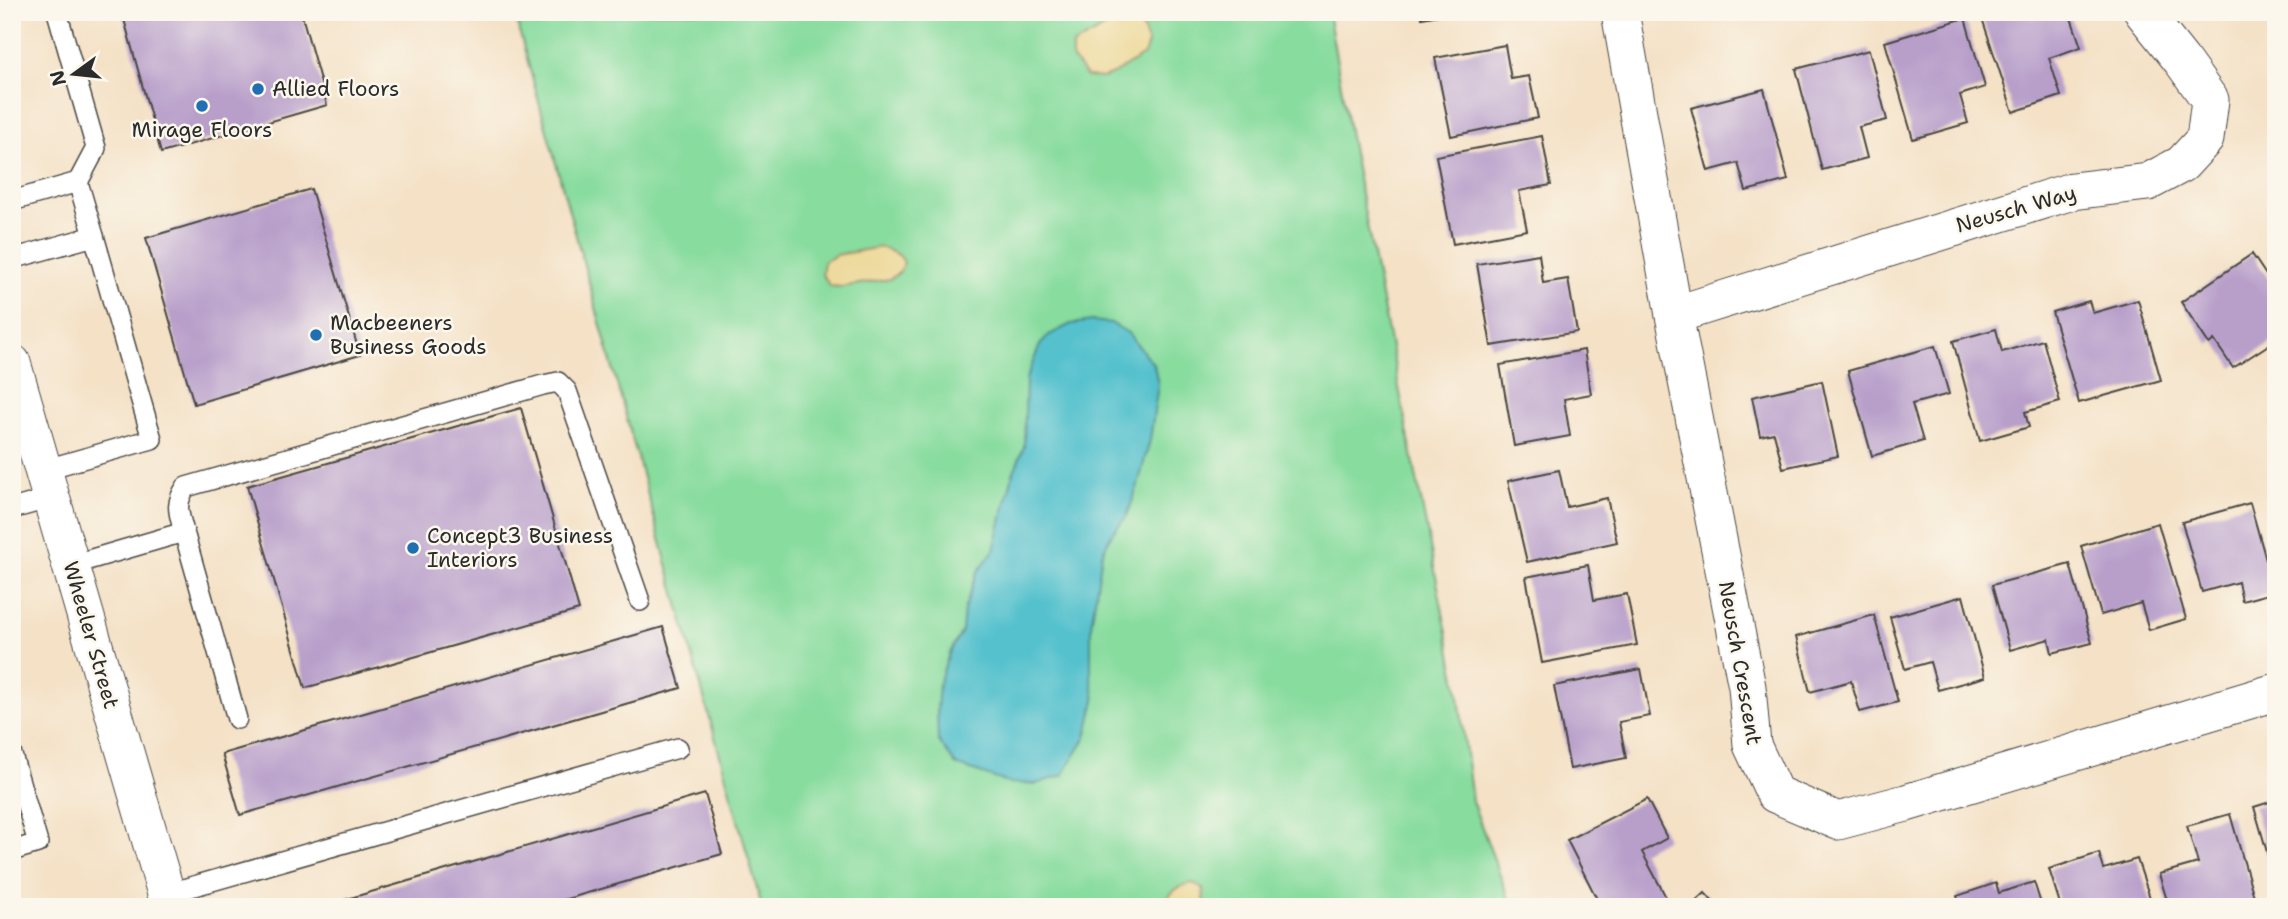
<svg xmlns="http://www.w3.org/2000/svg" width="2288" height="919" font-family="'Shantell Sans',sans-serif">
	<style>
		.green { fill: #87dc9e; stroke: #598464; stroke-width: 2 }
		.sand { fill: #eeda9e; stroke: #8c8264; stroke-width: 2 }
		.water { fill: #55c1cd; stroke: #40767c; stroke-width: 2 }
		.building { fill: #b89fca }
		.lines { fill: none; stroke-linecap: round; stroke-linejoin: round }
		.service-casing { stroke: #494642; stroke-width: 22 }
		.minor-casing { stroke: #494642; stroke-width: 39 }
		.service { stroke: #fff; stroke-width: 19 }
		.minor { stroke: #fff; stroke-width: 37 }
		.poi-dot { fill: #1f6fb2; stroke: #fbf7ec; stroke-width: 2.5 }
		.labels { text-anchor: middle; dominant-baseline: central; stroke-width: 5; stroke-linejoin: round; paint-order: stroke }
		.poi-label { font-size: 21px; fill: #2b2b2b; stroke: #fbf7ec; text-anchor: start }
		.street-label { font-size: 21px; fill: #2b2b2b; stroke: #fbf7ec }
	</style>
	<rect width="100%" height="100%" fill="#fbf7ec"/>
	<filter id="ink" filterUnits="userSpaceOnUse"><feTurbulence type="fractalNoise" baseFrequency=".0143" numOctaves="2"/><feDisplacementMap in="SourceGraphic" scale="14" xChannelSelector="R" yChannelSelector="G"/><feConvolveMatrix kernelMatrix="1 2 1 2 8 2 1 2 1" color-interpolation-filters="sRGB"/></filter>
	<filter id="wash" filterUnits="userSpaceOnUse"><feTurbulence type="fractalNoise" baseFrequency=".00686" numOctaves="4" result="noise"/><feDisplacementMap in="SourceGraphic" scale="28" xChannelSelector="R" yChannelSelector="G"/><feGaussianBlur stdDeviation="1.57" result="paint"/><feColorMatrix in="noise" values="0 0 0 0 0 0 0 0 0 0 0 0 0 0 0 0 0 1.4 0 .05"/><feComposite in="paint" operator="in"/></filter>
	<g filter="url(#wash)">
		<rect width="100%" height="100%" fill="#f4e1c6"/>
		<!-- green -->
		<polygon class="green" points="514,12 1328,12 1353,153 1458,689 1472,801 1512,907 762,907"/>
		<!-- sand -->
		<g class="sand">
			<polygon points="1131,19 1141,22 1148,43 1144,55 1113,74 1103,78 1087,77 1072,58 1072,46 1118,20"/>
			<polygon points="881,247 899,255 904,262 900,272 890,279 841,287 830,286 822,274 824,262 836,255"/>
			<path d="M 1193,883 L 1203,889 L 1205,907 L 1165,907 C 1167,892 1180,885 1193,883 Z"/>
		</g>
		<!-- water -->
		<polygon class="water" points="1092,321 1111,323 1128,333 1154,365 1158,384 1150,440 1138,485 1127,516 1112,533 1102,554 1091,626 1091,677 1095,700 1086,737 1063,775 1036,784 1009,783 956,765 938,740 937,710 939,683 949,654 962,631 964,610 977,573 994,550 1013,474 1024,447 1026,379 1040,345 1049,335 1071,324"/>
		<g id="blocks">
			<!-- building -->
			<g class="building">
				<polygon points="122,12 301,12 327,105 161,153"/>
				<polygon points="1421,12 1445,12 1445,14 1422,18"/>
				<polygon points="1980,12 2069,12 2081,47 2049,58 2061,96 2013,112"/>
				<polygon points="1965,18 1985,87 1960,95 1968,123 1913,139 1885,42"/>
				<polygon points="1505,45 1511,79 1529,76 1538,118 1451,136 1435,58"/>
				<polygon points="1869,50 1887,120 1859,127 1867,158 1822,170 1796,69"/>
				<polygon points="1764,89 1788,180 1746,191 1738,163 1708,171 1691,108"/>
				<polygon points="1542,136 1551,185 1519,191 1527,230 1453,244 1436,156"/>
				<polygon points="311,189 360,355 194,404 146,238"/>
				<polygon points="1539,254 1543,283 1568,279 1577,332 1491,346 1477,264"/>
				<polygon points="2252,254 2276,290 2276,340 2233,368 2214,340 2209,344 2181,302"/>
				<polygon points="2138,300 2161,380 2079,403 2052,312 2089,301 2093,313"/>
				<polygon points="1996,329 2002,352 2043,340 2060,402 2025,412 2029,427 1980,441 1953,341"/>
				<polygon points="1935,346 1949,394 1912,404 1923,441 1872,456 1848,371"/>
				<polygon points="1584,350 1591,394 1564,399 1570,436 1514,446 1500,365"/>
				<polygon points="1822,381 1838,456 1783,468 1774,433 1760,436 1752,397"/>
				<polygon points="521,408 579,610 305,688 247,486"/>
				<polygon points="1559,470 1567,507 1607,498 1617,542 1527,562 1508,481"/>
				<polygon points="2250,503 2275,592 2242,601 2238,582 2202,592 2182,522"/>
				<polygon points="2158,523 2186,619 2149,630 2141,603 2101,615 2081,546"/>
				<polygon points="2070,564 2092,643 2052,653 2049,639 2010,650 1992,585"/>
				<polygon points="1588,565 1594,600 1627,594 1637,645 1542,663 1526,577"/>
				<polygon points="1963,596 1985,677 1938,690 1930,662 1905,669 1890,617"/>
				<polygon points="1874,615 1898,702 1860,712 1851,681 1810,692 1796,637"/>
				<polygon points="663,627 681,688 240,815 222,754"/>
				<polygon points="1641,669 1650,716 1619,722 1626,758 1570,769 1554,686"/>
				<polygon points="705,794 722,854 539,907 320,907"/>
				<polygon points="1647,799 1667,838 1642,852 1666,897 1647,907 1601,907 1567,840"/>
				<polygon points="2276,800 2276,880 2275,880 2254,807"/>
				<polygon points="2230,814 2255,900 2232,907 2169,907 2159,874 2198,863 2187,826"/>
				<polygon points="2099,853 2104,869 2137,859 2153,907 2061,907 2049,869"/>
				<polygon points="2034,882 2042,907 1961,907 1957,896 1996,883 1999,893"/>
				<polygon points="1705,893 1718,907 1690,907"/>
			</g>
		</g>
	</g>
	<g filter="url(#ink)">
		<use href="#blocks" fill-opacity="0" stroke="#494642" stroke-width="2"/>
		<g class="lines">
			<!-- service casing -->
			<g class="service-casing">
				<g id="service">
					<polyline points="57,12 96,148 78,182"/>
					<polyline points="12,201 78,182 94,236"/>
					<polyline points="12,259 94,236 152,439 43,470"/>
					<polyline points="12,509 51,498"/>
					<path d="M 184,532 C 179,513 174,505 186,487 L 543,385 L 558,382 L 567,391 L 640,601"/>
					<polyline points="71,565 184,532 237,719"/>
					<polyline points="12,755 38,843 12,851"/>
					<polyline points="166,894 678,748"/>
				</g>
			</g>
			<!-- minor casing -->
			<g class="minor-casing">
				<g id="minor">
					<polyline points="1620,12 1674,315 1747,687 1752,745 1775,794 1838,821 1906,803 2276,692"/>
					<polyline points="1674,315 2072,191 2148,182 2182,164 2205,139 2210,100 2182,61 2143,12"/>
					<polyline points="12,363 170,907"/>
				</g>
			</g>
			<!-- service -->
			<use href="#service" class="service"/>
			<!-- minor -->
			<use href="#minor" class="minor"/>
		</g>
	</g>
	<!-- markers -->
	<g class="poi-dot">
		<circle cx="258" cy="89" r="7"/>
		<circle cx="202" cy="106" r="7"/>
		<circle cx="316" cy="335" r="7"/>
		<circle cx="413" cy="548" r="7"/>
	</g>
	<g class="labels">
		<!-- poi labels -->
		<g class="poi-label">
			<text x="272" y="89">Allied Floors</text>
			<text x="202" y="130" text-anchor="middle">Mirage Floors</text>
			<text x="330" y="323">Macbeeners<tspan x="330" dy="24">Business Goods</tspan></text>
			<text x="427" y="536">Concept3 Business<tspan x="427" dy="24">Interiors</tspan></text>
		</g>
		<!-- street labels -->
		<g class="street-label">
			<text transform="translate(2016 209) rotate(-16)">Neusch Way</text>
			<text transform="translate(91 635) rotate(74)">Wheeler Street</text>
			<text transform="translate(1740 663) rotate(80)">Neusch Crescent</text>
		</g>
	</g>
	<!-- margin -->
	<rect width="2288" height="919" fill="none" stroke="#fbf7ec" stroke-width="42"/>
	<!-- north arrow -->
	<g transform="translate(74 74) rotate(255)" stroke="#fbf7ec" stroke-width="5" paint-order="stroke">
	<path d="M0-5L12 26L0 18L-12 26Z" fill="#2b2b2b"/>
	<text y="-10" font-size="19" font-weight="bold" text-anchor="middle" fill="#2b2b2b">N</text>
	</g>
</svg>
